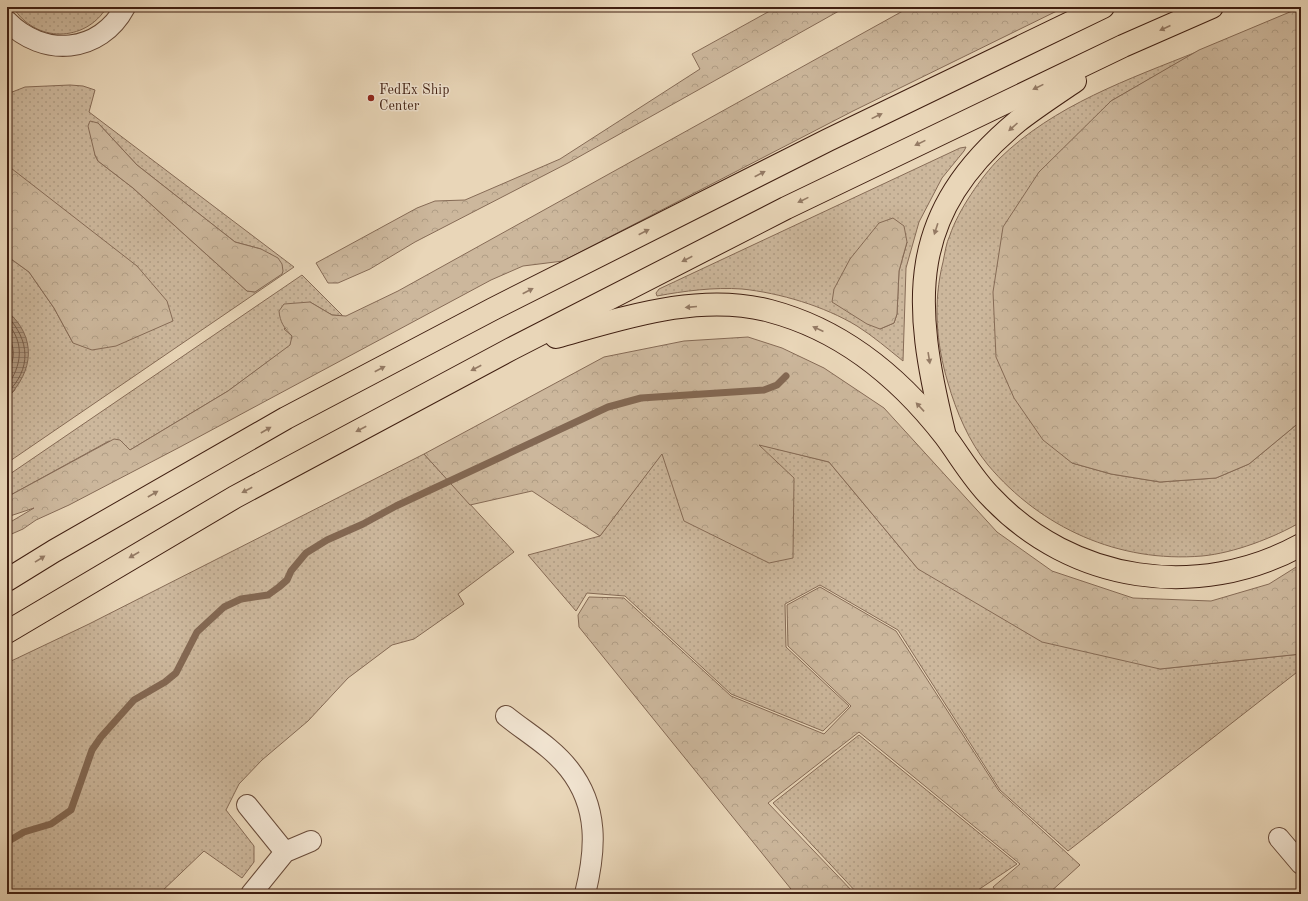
<svg xmlns="http://www.w3.org/2000/svg" width="1308" height="901" font-family="'Old Standard TT',serif">
	<style>
		.grass { fill: url(#grass-dots); stroke: #866b56; fill-rule: evenodd }
		.forest { fill: url(#forest-crowns); stroke: #866b56 }
		.water { fill: url(#water-rules); stroke: #836853 }
		.lines { fill: none; stroke-linecap: round; stroke-linejoin: round }
		.shore { stroke: #785c48; stroke-width: 1 }
		.stream { stroke: #836853; stroke-width: 7 }
		.minor-casing { stroke: #6a4d3b; stroke-width: 22 }
		.trunk-casing { stroke: #401f11; stroke-width: 24 }
		.minor { stroke: #f1e4d1; stroke-width: 20 }
		.trunk { stroke: #e9d6b8; stroke-width: 22 }
		.oneway { fill: #947a64 }
		.poi-dot { fill: #8f2418; stroke: #f1e4d1; stroke-width: 1.5 }
		.labels { text-anchor: middle; dominant-baseline: central; stroke-width: 3; stroke-linejoin: round; paint-order: stroke }
		.poi-label { font-size: 14px; fill: #401f11; stroke: #f1e4d1; text-anchor: start }
	</style>
	<defs>
		<pattern id="grass-dots" width="8" height="8" patternUnits="userSpaceOnUse"><rect width="8" height="8" fill="#ccb79c"/><path d="M2 2h.1M6 6h.1" fill="none" stroke="#b09d85" stroke-width="1.8" stroke-linecap="round"/></pattern>
		<pattern id="forest-crowns" width="20" height="18" patternUnits="userSpaceOnUse"><rect width="20" height="18" fill="#ccb79c"/><path d="M2 6a3 3 0 1 1 6 0M12 15a3 3 0 1 1 6 0" fill="none" stroke="#b09d85"/></pattern>
		<pattern id="water-rules" width="6" height="5" patternUnits="userSpaceOnUse"><rect width="6" height="5" fill="#b0987f"/><path d="M0 2.5h6" fill="none" stroke="#917b67"/></pattern>
	</defs>
	<rect width="100%" height="100%" fill="#e9d6b8"/>
	<filter id="stains"><feTurbulence type="fractalNoise" baseFrequency=".005" numOctaves="4"/><feColorMatrix values="0 0 0 0 .2 0 0 0 0 .09 0 0 0 0 .02 0 0 0 .5 -.17"/></filter>
	<radialGradient id="worn" r=".72"><stop offset=".6" stop-color="#630" stop-opacity="0"/><stop offset="1" stop-color="#630" stop-opacity=".3"/></radialGradient>
	<!-- grass -->
	<g class="grass">
		<path d="M 13,7 L 107,7 C 85,43 35,43 13,7 Z"/>
		<path d="M 1199,51 L 1111,101 L 1072,463 L 1111,474 L 1160,482 L 1216,478 L 1249,464 L 1301,421 L 1301,522 C 1273,538 1234,553 1202,556 C 1119,563 1041,528 988,465 C 969,442 956,411 948,383 C 936,343 933,302 943,262 C 945,253 946,243 950,235 C 958,211 981,177 999,159 C 1054,105 1129,79 1199,51 Z"/>
		<path d="M 70,85 L 83,86 L 95,90 L 89,112 L 294,267 L 7,463 L 7,398 L 15,390 L 10,313 L 7,311 L 7,256 L 29,272 L 54,308 L 73,343 L 10,167 L 7,165 L 7,94 L 25,87 ZM 98,123 L 137,165 L 235,242 L 261,249 L 267,283 L 255,292 L 247,291 L 133,188 L 98,161 L 95,155 Z"/>
		<path d="M 966,147 L 964,151 L 942,178 L 919,222 L 906,268 L 903,361 C 888,349 873,336 857,326 C 824,306 780,293 742,289 C 714,287 684,291 657,296 L 656,293 L 659,289 L 960,148 ZM 907,242 L 899,271 L 897,314 L 894,323 L 880,329 Z"/>
		<polygon points="302,275 343,316 332,315 310,302 284,329 292,336 291,345 228,391 130,450 109,441 7,497 7,476"/>
		<polygon points="757,444 829,462 918,569 1160,669 1301,654 1301,669 1068,851 1000,790 898,630 820,585 785,604 786,647 849,706 823,731 731,694 625,596 587,593 576,611 528,555 600,536 662,453"/>
		<polygon points="424,454 514,552 458,594 464,604 414,639 392,645 348,678 308,721 262,760 239,784 226,810 254,846 254,862 242,878 204,851 159,894 7,894 7,663 89,624"/>
		<polygon points="859,735 1017,864 972,894 858,894 773,803"/>
	</g>
	<!-- forest -->
	<g class="forest">
		<polygon points="777,7 846,7 568,163 415,242 370,269 338,283 328,283 316,263 417,208 435,201 465,200 560,159 700,69 692,54"/>
		<path d="M 910,7 L 1065,7 L 853,111 L 563,261 L 523,266 L 491,280 L 180,447 L 69,505 L 36,520 L 23,529 L 7,536 L 7,524 L 34,508 L 7,517 L 7,497 L 114,439 L 120,440 L 130,450 L 228,391 L 290,345 L 292,336 C 284,328 280,322 279,311 L 284,304 L 310,302 L 332,315 L 346,316 L 398,291 Z"/>
		<polygon points="1297,9 1301,11 1301,421 1249,464 1216,478 1160,482 1111,474 1072,463 1043,440 1014,398 996,357 993,292 1003,227 1039,172 1111,101 1199,50"/>
		<polygon points="90,121 98,123 137,165 235,242 261,249 278,258 282,264 283,271 282,274 255,292 247,291 133,188 98,161 95,155 88,126"/>
		<polygon points="7,165 137,266 167,301 173,321 116,346 92,350 73,343 54,308 29,272 7,256"/>
		<polygon points="893,218 904,226 907,242 899,271 897,314 894,323 880,329 867,324 832,302 834,289 850,259 879,223"/>
		<polygon points="748,337 782,348 824,368 884,408 997,532 1052,571 1133,598 1211,601 1269,584 1301,564 1301,654 1160,669 1042,642 918,569 829,462 759,445 794,478 793,558 769,563 684,521 662,454 600,536 532,491 470,505 424,454 604,357 684,341"/>
		<polygon points="820,587 896,631 999,791 1080,865 1048,894 998,894 993,887 1020,864 859,732 768,803 855,894 795,894 579,627 578,615 589,597 624,598 731,696 824,734 851,706 788,646 787,605"/>
	</g>
	<!-- water -->
	<path class="water" d="M 7,311 C 37,337 34,371 7,398 Z"/>
	<g class="lines">
		<!-- shore -->
		<g class="shore">
			<path d="M 7,316 C 30,340 32,369 7,393"/>
			<path d="M 7,323 C 25,342 22,366 7,386"/>
			<path d="M 7,332 C 15,350 16,356 7,374"/>
		</g>
		<!-- stream -->
		<polyline class="stream" points="7,842 24,832 51,824 71,810 92,750 101,737 134,700 165,682 176,673 197,632 224,607 241,599 268,595 279,587 287,580 291,571 306,553 327,540 363,524 396,506 608,407 641,398 764,390 777,385 786,376"/>
		<!-- minor casing -->
		<g class="minor-casing">
			<g id="minor">
				<path d="M 7,21 C 43,58 100,54 125,7"/>
				<path d="M 506,716 C 527,733 552,747 569,769 C 599,807 596,850 585,894"/>
				<polyline points="247,805 285,852"/>
				<polyline points="1279,838 1301,864"/>
				<polyline points="251,894 285,852 311,841"/>
			</g>
		</g>
		<!-- trunk casing -->
		<g class="trunk-casing">
			<g id="trunk">
				<path d="M 556,337 C 624,318 699,292 770,311 C 842,330 900,378 945,436 C 960,456 973,479 991,497 C 1072,583 1198,601 1301,545"/>
				<path d="M 944,432 C 912,301 906,214 1018,121 C 1036,107 1056,94 1075,81"/>
				<polyline points="7,580 54,551 286,418 493,309 828,140 1103,7"/>
				<polyline points="7,632 235,497 511,349 786,208 1123,46 1212,7"/>
			</g>
		</g>
		<!-- minor -->
		<use href="#minor" class="minor"/>
		<!-- trunk -->
		<use href="#trunk" class="trunk"/>
	</g>
	<!-- one-way arrows -->
	<defs><path id="oneway-solid" d="M-6-.8H1V-3.2L6.5 0L1 3.2V.8H-6Z"/></defs>
	<g class="oneway">
		<use href="#oneway-solid" transform="translate(1165 28) rotate(156)"/>
		<use href="#oneway-solid" transform="translate(1038 87) rotate(154)"/>
		<use href="#oneway-solid" transform="translate(877 116) rotate(-26)"/>
		<use href="#oneway-solid" transform="translate(1013 127) rotate(138)"/>
		<use href="#oneway-solid" transform="translate(920 143) rotate(154)"/>
		<use href="#oneway-solid" transform="translate(760 174) rotate(-27)"/>
		<use href="#oneway-solid" transform="translate(803 200) rotate(154)"/>
		<use href="#oneway-solid" transform="translate(936 229) rotate(108)"/>
		<use href="#oneway-solid" transform="translate(644 232) rotate(-27)"/>
		<use href="#oneway-solid" transform="translate(687 259) rotate(153)"/>
		<use href="#oneway-solid" transform="translate(528 291) rotate(-27)"/>
		<use href="#oneway-solid" transform="translate(691 307) rotate(175)"/>
		<use href="#oneway-solid" transform="translate(818 329) rotate(-155)"/>
		<use href="#oneway-solid" transform="translate(929 358) rotate(81)"/>
		<use href="#oneway-solid" transform="translate(476 368) rotate(152)"/>
		<use href="#oneway-solid" transform="translate(380 369) rotate(-28)"/>
		<use href="#oneway-solid" transform="translate(920 407) rotate(-133)"/>
		<use href="#oneway-solid" transform="translate(361 429) rotate(152)"/>
		<use href="#oneway-solid" transform="translate(266 430) rotate(-30)"/>
		<use href="#oneway-solid" transform="translate(247 490) rotate(152)"/>
		<use href="#oneway-solid" transform="translate(153 494) rotate(-30)"/>
		<use href="#oneway-solid" transform="translate(134 555) rotate(150)"/>
		<use href="#oneway-solid" transform="translate(40 559) rotate(-32)"/>
	</g>
	<!-- markers -->
	<circle class="poi-dot" cx="371" cy="98" r="4"/>
	<g class="labels">
		<!-- poi labels -->
		<g class="poi-label">
			<text x="379" y="90">FedEx Ship<tspan x="379" dy="16">Center</tspan></text>
		</g>
	</g>
	<!-- margin -->
	<rect width="1308" height="901" fill="none" stroke="#e9d6b8" stroke-width="24"/>
	<rect x="8" y="8" width="1292" height="885" fill="none" stroke="#401f11" stroke-width="2"/>
	<rect x="12" y="12" width="1284" height="877" fill="none" stroke="#401f11"/>
	<rect width="100%" height="100%" filter="url(#stains)"/>
	<rect width="100%" height="100%" fill="url(#worn)"/>
</svg>
